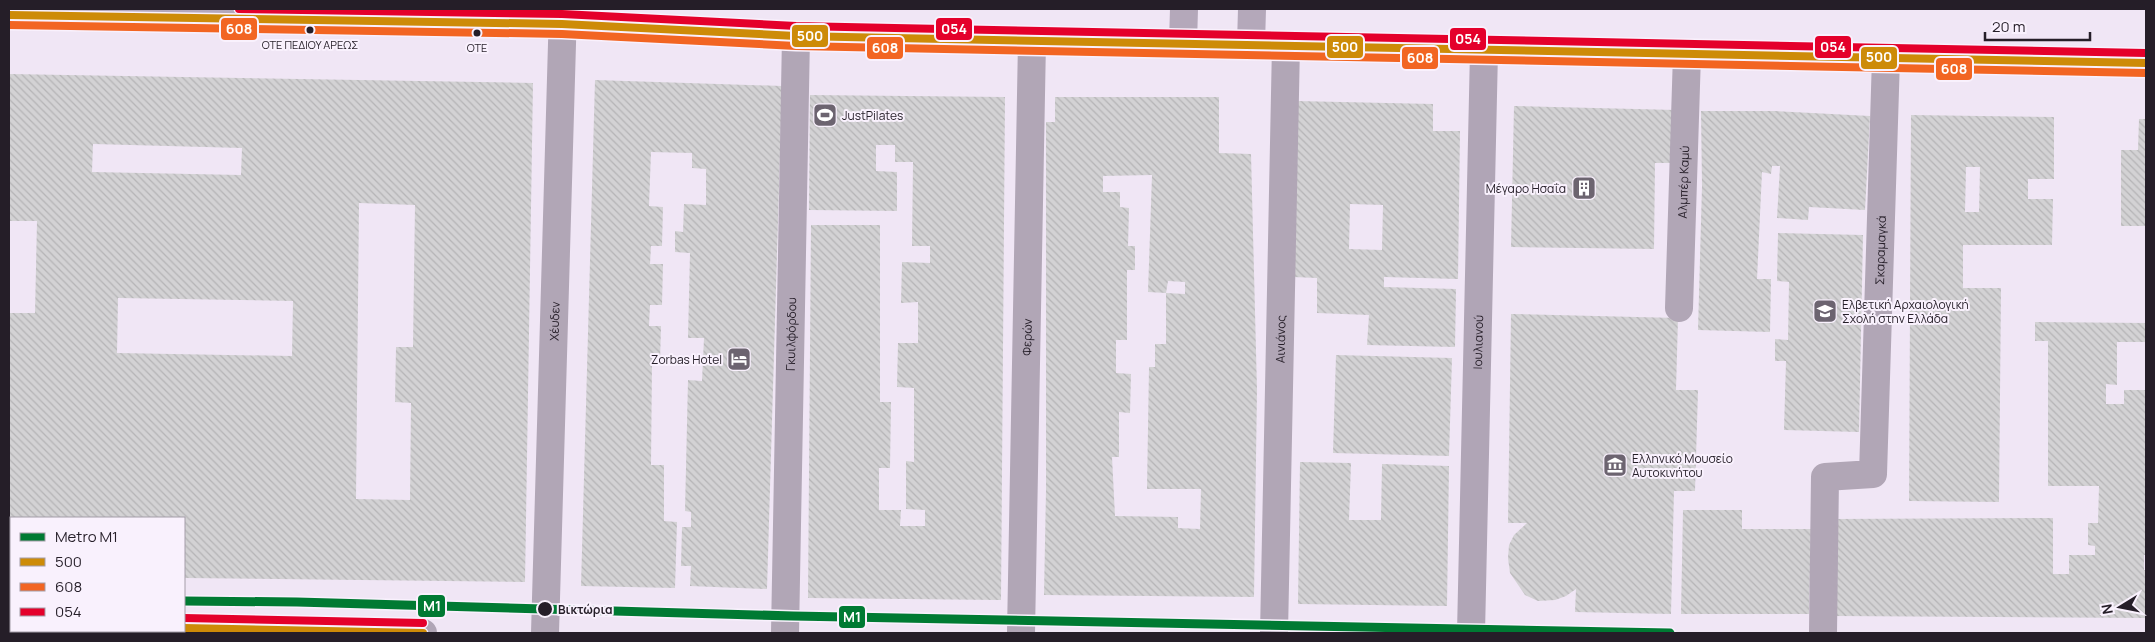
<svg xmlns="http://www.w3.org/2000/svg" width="2155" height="642" font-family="Manrope,sans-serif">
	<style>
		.building { fill: url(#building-back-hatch); fill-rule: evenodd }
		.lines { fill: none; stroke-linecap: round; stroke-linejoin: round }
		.street { stroke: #b1a6b6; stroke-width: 28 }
		.secondary { stroke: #b0a5b6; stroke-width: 28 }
		.primary { stroke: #b4a8ba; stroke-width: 28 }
		.bus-1-casing { stroke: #f9f1fd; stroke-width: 11 }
		.bus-2-casing { stroke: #f9f1fd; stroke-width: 11 }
		.bus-3-casing { stroke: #f9f1fd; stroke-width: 11 }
		.bus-1 { stroke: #cd8b08; stroke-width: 8 }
		.bus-2 { stroke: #f26522; stroke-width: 8 }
		.bus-3 { stroke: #e4002b; stroke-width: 8 }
		.metro-1-casing { stroke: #f9f1fd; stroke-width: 12 }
		.metro-1 { stroke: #007a33; stroke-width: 9 }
		.bus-dot { fill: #251e28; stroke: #f9f1fd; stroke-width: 2 }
		.labels { text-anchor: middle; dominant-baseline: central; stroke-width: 4; stroke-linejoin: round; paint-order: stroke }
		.bus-label { font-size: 11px; fill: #251e28; stroke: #f9f1fd }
		.poi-label { font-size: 12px; fill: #251e28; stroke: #f9f1fd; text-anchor: start }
		.street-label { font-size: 12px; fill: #251e28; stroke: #f9f1fd }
		.stop-label { font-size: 12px; font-weight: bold; fill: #251e28; stroke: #f9f1fd; text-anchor: start }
		.line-badge { stroke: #f9f1fd; stroke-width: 2 }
		.badge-label { font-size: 14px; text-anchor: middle; font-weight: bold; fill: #fff }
	</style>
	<defs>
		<pattern id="building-back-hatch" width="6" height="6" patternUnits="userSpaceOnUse" patternTransform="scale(1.25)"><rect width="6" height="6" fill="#d3d2d4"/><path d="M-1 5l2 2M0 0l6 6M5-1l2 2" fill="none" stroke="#b5b4b6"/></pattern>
	</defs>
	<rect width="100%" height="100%" fill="#f0e6f5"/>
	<!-- building -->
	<g class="building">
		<path d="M 9,74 L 533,83 L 525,582 L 184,578 L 184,518 L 11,518 L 11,576 L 9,576 L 9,313 L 35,313 L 37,221 L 9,221 ZM 93,144 L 242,148 L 241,175 L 92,172 ZM 359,203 L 415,205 L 413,347 L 396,347 L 395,402 L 411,403 L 410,500 L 356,499 ZM 118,298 L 293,301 L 292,356 L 117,353 Z"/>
		<polygon points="595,80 782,86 767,589 690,586 691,566 681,566 682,527 691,527 691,512 685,511 688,380 702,381 704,338 688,338 690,253 675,252 675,231 683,232 684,204 706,205 706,169 692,168 692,153 651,152 649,206 663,207 662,246 651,246 650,264 663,264 662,305 650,305 649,326 661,326 660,362 652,361 651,465 664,465 664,521 677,522 675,588 581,586"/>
		<polygon points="810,95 1005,97 1001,600 808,598 811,225 880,225 880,402 891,402 890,468 879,468 879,510 901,510 900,526 925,526 925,510 906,509 906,461 914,462 914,388 897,387 898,343 918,343 918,302 901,303 902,262 930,263 930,246 912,246 913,162 895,162 895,145 876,145 876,171 897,172 897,211 809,210"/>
		<path d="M 1055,97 L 1219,97 L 1219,153 L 1251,154 L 1257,390 L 1254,597 L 1044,595 L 1046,490 L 1046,122 L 1055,122 ZM 1152,175 L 1148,292 L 1166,293 L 1168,281 L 1185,282 L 1185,294 L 1166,293 L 1166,344 L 1155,344 L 1155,367 L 1149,367 L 1147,489 L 1201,489 L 1200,529 L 1178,528 L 1178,517 L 1115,516 L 1112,457 L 1119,457 L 1119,412 L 1130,413 L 1131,374 L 1116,373 L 1116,340 L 1127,340 L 1127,270 L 1135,270 L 1135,246 L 1128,246 L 1129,208 L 1120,207 L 1120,192 L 1103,192 L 1103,176 Z"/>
		<path d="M 1296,101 L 1433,104 L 1433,131 L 1460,131 L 1458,279 L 1384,277 L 1384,287 L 1456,289 L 1455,347 L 1367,345 L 1369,315 L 1317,313 L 1317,278 L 1293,277 ZM 1350,204 L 1383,205 L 1382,250 L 1349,249 Z"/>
		<polygon points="1514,106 1676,110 1675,163 1655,163 1654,249 1511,247"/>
		<polygon points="1701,111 1775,111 1870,116 1865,210 1809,207 1808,220 1777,218 1780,166 1772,166 1771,174 1762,172 1757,279 1771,279 1770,332 1698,330 1702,186"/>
		<path d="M 1911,115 L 2054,117 L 2054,179 L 2028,179 L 2028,199 L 2053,199 L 2052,245 L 1963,245 L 1963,288 L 2001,288 L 1999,502 L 1909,501 ZM 1966,167 L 1980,167 L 1979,212 L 1965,212 Z"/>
		<polygon points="2139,119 2146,119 2146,226 2121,226 2121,150 2138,150"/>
		<polygon points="1778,233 1863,235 1859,432 1784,430 1786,361 1775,361 1775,339 1788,340 1789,282 1777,281"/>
		<polygon points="1511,314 1678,318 1676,390 1698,390 1695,491 1674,491 1671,614 1575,612 1576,589 1566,596 1555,600 1538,601 1525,595 1510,573 1508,558 1509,545 1514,535 1527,523 1508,523"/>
		<polygon points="2035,322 2146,323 2146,342 2117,342 2117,385 2106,384 2106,404 2124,404 2124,390 2146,390 2146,555 2144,555 2144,570 2146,570 2146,618 1833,616 1833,519 2053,518 2053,574 2069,574 2069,555 2095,555 2095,546 2088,545 2088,523 2098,523 2099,486 2048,486 2048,341 2035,341"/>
		<polygon points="1336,355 1452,358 1449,456 1333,453"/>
		<polygon points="1300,462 1351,463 1349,520 1381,520 1382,464 1449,466 1447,606 1298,604"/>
		<polygon points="1683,510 1742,510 1742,529 1811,529 1809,614 1681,614"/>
	</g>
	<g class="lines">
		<!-- street -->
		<g class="street">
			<path id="s1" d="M 1679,308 L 1687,54"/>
			<path id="s2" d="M 545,633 L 563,9"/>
			<path id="s3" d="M 785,633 L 796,36"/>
			<path id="s4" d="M 1021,633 L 1032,41"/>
			<path id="s5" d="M 1274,633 L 1286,45"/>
			<path id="s6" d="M 1823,633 L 1825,477 L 1873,474 L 1886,58"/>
		</g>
		<!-- secondary -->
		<g class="secondary">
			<polyline points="9,624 11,624"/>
			<polyline points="184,628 423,633"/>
			<path id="s7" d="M 1471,633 L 1484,51"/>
		</g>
		<!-- primary -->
		<g class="primary">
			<polyline points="9,15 562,24 796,36 2146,63"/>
			<polyline points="1183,43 1184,9"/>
			<polyline points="1251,44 1252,9"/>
		</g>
		<!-- bus-1 casing -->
		<g class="bus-1-casing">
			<g id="bus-1">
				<polyline points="9,15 562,24 796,36 2146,63"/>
				<polyline points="184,628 423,633"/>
			</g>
		</g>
		<!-- bus-2 casing -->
		<g class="bus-2-casing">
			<polyline id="bus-2" points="9,25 562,34 796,46 2146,73"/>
		</g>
		<!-- bus-3 casing -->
		<g class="bus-3-casing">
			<g id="bus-3">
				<polyline points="239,9 562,14 796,26 2146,53"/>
				<polyline points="184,618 423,623"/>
			</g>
		</g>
		<!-- bus-1 -->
		<use href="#bus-1" class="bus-1"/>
		<!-- bus-2 -->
		<use href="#bus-2" class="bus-2"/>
		<!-- bus-3 -->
		<use href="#bus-3" class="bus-3"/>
		<!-- metro-1 casing -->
		<g class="metro-1-casing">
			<polyline id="metro-1" points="184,601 297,602 793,616 1670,633"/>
		</g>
		<!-- metro-1 -->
		<use href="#metro-1" class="metro-1"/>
	</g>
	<!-- icons -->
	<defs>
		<g id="stadium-square" transform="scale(1.25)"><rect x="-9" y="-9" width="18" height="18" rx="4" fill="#6c6470" stroke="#f9f1fd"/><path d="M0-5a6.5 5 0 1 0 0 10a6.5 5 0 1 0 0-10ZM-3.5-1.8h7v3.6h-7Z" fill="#fff"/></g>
		<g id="building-square" transform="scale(1.25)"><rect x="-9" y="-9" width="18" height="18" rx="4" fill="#6c6470" stroke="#f9f1fd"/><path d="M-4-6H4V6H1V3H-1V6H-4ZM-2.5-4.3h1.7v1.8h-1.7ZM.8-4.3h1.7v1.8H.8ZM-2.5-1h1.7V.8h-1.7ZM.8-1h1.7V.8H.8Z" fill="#fff"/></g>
		<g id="university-square" transform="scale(1.25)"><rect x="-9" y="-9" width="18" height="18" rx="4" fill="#6c6470" stroke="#f9f1fd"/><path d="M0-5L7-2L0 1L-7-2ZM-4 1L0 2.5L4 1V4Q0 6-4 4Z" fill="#fff"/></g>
		<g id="hotel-square" transform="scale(1.25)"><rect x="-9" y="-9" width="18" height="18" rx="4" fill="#6c6470" stroke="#f9f1fd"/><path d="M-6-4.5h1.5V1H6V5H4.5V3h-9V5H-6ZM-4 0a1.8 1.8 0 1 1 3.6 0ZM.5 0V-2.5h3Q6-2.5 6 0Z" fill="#fff"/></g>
		<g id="museum-square" transform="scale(1.25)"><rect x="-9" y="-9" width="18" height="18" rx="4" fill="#6c6470" stroke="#f9f1fd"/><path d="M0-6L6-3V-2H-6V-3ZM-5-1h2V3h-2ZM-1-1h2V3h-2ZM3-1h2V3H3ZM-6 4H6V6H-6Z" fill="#fff"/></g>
	</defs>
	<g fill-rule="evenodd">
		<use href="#stadium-square" x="825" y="115"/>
		<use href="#building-square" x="1584" y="188"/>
		<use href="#university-square" x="1825" y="311"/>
		<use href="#hotel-square" x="739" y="359"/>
		<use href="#museum-square" x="1615" y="465"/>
	</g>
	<!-- markers -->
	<g class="bus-dot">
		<circle cx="310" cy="30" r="4.5"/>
		<circle cx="477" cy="33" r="4.5"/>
		<circle cx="545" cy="609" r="8"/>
	</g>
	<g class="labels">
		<!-- bus labels -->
		<g class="bus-label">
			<text x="310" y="44">ΟΤΕ ΠΕΔΙΟΥ ΑΡΕΩΣ</text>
			<text x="477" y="47">ΟΤΕ</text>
		</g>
		<!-- poi labels -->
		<g class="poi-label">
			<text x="842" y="115">JustPilates</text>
			<text x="1566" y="188" text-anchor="end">Μέγαρο Ησαΐα</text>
			<text x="1842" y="304">Ελβετική Αρχαιολογική<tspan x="1842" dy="14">Σχολή στην Ελλάδα</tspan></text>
			<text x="722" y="359" text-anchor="end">Zorbas Hotel</text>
			<text x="1632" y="458">Ελληνικό Μουσείο<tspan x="1632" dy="14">Αυτοκινήτου</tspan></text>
		</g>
		<!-- street labels -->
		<g class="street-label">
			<text stroke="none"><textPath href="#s1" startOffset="126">Αλμπέρ Καμύ</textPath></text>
			<text stroke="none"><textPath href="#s6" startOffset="428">Σκαραμαγκά</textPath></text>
			<text stroke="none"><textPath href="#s2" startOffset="312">Χέυδεν</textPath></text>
			<text stroke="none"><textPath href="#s3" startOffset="299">Γκυιλφόρδου</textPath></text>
			<text stroke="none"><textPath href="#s4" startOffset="296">Φερών</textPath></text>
			<text stroke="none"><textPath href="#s5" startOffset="294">Αινιάνος</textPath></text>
			<text stroke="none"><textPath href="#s7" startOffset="291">Ιουλιανού</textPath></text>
		</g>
		<!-- stop labels -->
		<g class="stop-label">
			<text x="558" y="609">Βικτώρια</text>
		</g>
	</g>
	<g class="line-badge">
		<rect x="220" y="17" width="38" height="24" rx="5" fill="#f26522"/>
		<rect x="935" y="17" width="38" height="24" rx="5" fill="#e4002b"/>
		<rect x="791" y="24" width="38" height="24" rx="5" fill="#cd8b08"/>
		<rect x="1449" y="27" width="38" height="24" rx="5" fill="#e4002b"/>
		<rect x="1814" y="35" width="38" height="24" rx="5" fill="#e4002b"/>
		<rect x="1326" y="35" width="38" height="24" rx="5" fill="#cd8b08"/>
		<rect x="866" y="36" width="38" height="24" rx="5" fill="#f26522"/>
		<rect x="1860" y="46" width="38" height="24" rx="5" fill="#cd8b08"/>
		<rect x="1401" y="46" width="38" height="24" rx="5" fill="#f26522"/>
		<rect x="1935" y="57" width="38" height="24" rx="5" fill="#f26522"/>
		<rect x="417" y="594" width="29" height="24" rx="5" fill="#007a33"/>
		<rect x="838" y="605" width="28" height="24" rx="5" fill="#007a33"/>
	</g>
	<g class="badge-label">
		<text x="239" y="34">608</text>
		<text x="954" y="34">054</text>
		<text x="810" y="41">500</text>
		<text x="1468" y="44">054</text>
		<text x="1833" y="52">054</text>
		<text x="1345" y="52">500</text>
		<text x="885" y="53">608</text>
		<text x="1879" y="62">500</text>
		<text x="1420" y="63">608</text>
		<text x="1954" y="74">608</text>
		<text x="432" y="611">Μ1</text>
		<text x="852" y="622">Μ1</text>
	</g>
	<!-- border -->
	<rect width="2155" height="642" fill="none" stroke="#251e28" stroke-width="20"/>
	<!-- legend -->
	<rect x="10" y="517" width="175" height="115" fill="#f9f1fd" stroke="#a49da8"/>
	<rect x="20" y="533" width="25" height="8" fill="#007a33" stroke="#a49da8"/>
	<text x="55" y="542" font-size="15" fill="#251e28">Metro Μ1</text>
	<rect x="20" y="558" width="25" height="8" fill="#cd8b08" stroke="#a49da8"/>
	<text x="55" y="567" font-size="15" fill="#251e28">500</text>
	<rect x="20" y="583" width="25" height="8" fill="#f26522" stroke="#a49da8"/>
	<text x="55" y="592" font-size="15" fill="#251e28">608</text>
	<rect x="20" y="608" width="25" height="8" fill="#e4002b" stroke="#a49da8"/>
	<text x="55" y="617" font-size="15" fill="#251e28">054</text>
	<!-- north arrow -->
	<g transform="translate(2120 607) rotate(260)" stroke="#f9f1fd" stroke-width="4" paint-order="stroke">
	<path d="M0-4L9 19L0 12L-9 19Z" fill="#251e28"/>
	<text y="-8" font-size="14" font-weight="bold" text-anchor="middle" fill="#251e28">N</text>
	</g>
	<!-- scale -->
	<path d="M1985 32v8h105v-8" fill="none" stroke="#251e28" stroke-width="2.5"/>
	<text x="1992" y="32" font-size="15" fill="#251e28" stroke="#f9f1fd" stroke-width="4" paint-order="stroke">20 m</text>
</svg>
